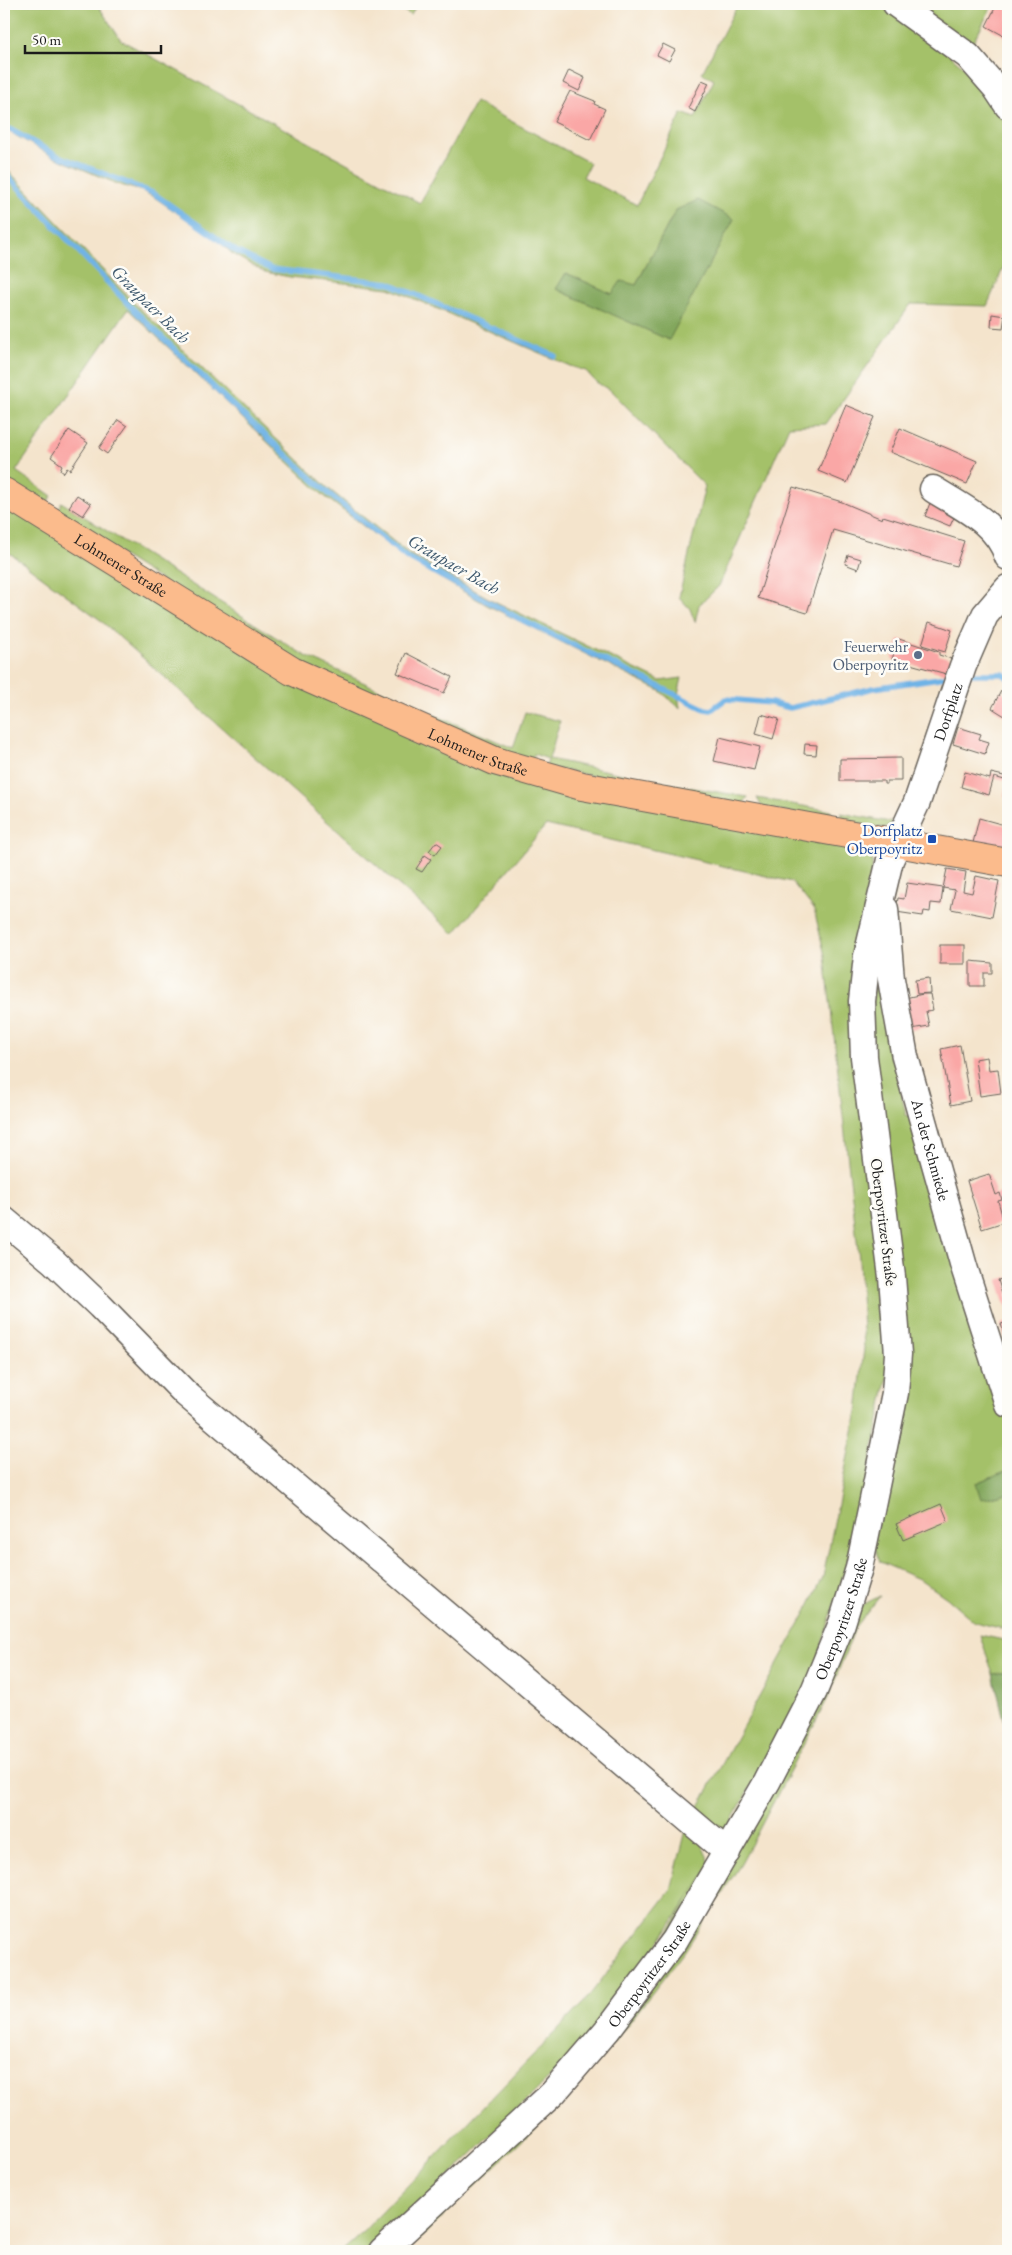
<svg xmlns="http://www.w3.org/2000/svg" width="1012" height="2255" font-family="'EB Garamond',serif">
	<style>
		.green { fill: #a4c169; stroke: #606e42; fill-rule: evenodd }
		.forest { fill: #83a75d; stroke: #50623c }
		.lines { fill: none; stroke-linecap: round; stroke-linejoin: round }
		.stream { stroke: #70b3e6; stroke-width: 5.5 }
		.building { fill: #faa7a6 }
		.minor-casing { stroke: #68625a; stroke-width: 29 }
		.major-casing { stroke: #68625a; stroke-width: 30 }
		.minor { stroke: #fff; stroke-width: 26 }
		.major { stroke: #fbbb8c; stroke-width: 28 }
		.service-dot { fill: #5c6f8a; stroke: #fdfcf7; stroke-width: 2 }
		.transit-dot { fill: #1a4fb4; stroke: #fdfcf7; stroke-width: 2 }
		.labels { text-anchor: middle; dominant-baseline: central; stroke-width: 5; stroke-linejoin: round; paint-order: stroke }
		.street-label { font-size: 16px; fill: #1c1c1c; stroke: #fdfcf7 }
		.service-label { font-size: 16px; fill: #4e5e75; stroke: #fdfcf7; text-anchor: end }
		.transit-label { font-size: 16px; fill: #164399; stroke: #fdfcf7; text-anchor: end }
		.water-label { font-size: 18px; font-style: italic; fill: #3e586d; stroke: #fdfcf7 }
	</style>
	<rect width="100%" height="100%" fill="#fdfcf7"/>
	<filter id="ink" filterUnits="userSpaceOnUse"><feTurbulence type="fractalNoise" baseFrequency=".02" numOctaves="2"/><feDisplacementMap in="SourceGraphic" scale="10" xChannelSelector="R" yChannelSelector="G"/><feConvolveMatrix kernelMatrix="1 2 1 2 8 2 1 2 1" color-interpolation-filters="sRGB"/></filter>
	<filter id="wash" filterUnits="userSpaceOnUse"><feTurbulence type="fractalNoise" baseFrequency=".0096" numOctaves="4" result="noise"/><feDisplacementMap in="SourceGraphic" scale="20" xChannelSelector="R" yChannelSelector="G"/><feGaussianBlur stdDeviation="1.12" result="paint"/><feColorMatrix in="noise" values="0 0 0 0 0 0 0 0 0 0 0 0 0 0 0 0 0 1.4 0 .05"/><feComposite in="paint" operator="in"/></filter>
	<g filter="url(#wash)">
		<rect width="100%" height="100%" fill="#f4e4cc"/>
		<!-- green -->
		<g class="green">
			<path d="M 4,4 L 97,4 L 121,40 L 420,203 L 475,102 L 590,163 L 583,177 L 637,205 L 682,113 L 695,118 L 714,80 L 702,73 L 738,4 L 889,4 L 991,90 L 1008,120 L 1008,257 L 987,306 L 911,304 L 826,424 L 789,426 L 719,586 L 699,605 L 695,622 L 690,609 L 679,597 L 705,486 L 611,391 L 596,382 L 586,371 L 570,366 L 389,288 L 290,277 L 265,272 L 234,255 L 217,240 L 154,197 L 142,191 L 120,185 L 54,157 L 4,129 ZM 676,210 L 669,340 L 557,289 L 566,273 L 612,294 L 636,285 Z"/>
			<polygon points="405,4 417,4 411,15 402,10"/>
			<polygon points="903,4 993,4 968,52"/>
			<polygon points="4,166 133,302 232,397 330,490 409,554 492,600 660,681 682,678 678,695 680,708 660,691 487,605 405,558 323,495 128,309 16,471 52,496 44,506 4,481"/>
			<polygon points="61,502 304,655 419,708 415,717 277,654 57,514"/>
			<polygon points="4,503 410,735 868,852 872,860 873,883 860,958 892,1355 857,1531 809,1686 727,1828 710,1828 692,1819 807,1610 823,1577 857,1412 864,1348 859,1259 825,956 814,909 792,882 546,825 454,934 99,619 4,549"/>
			<polygon points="525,712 560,721 549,759 676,785 748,797 743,804 546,767 548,759 534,754 531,762 428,723 432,714 513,748"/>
			<polygon points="757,798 832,811 826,819 762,807"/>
			<polygon points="841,813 890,822 897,821 884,828 845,822"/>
			<polygon points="878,926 890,1042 906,1115 914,1117 1008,1415 1008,1470 976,1483 982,1499 1008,1493 1008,1596 1006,1597 1008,1630 975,1622 947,1598 921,1580 880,1562 872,1543 900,1417 907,1406 904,1350 869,1056"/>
			<polygon points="880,1596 855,1628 828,1698 741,1864 684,1952 613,2043 560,2104 407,2251 394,2251 611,2031 852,1620 864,1604"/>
			<polygon points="980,1635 1008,1641 1008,1672 993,1674"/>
			<polygon points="687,1826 700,1841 711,1865 604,2024 374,2251 342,2251 359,2236 585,2001 671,1890"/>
		</g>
		<!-- forest -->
		<g class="forest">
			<polygon points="698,200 734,219 669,340 556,289 566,273 612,294 621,281 636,285 676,210"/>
			<polygon points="1008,1470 1008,1493 981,1499 976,1483"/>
			<polygon points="1008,1672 1008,1736 993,1674"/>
		</g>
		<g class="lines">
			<!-- stream -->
			<g class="stream">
				<polyline points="4,126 56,155 153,193 234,250 271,269 389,283 555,356"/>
				<polyline points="4,172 130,306 227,400 329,494 406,557 522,620 705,709 711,710 726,699 771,703 790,708 874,688 952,676"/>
				<polyline points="969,674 1003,674 1008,678"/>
			</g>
		</g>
		<g id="blocks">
			<!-- building -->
			<g class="building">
				<polygon points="997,4 1008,4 1008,38 986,26"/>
				<polygon points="663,44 675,50 669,61 657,55"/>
				<polygon points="569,70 585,78 579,91 563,83"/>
				<polygon points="702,80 709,83 695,112 688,108"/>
				<polygon points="570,91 595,101 594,104 605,109 590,140 554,122"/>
				<polygon points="992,314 1005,316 1003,328 991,327"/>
				<polygon points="846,405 875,417 847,483 818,471"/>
				<polygon points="118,420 127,426 107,454 99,448"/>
				<polygon points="900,428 977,461 967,484 890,452"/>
				<polygon points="69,430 88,443 70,470 67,468 64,473 60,470 62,465 51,457"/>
				<polygon points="793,487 842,502 882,519 883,516 964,541 956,566 833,530 807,613 758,598"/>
				<polygon points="77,495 91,504 83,516 69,507"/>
				<polygon points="930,503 956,513 950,526 925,516"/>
				<polygon points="848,555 861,559 858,569 845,564"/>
				<polygon points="929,622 952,630 945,652 922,645"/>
				<polygon points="899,639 939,652 939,655 955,660 950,675 892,659"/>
				<polygon points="406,653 452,677 444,693 397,673"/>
				<polygon points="1001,691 1008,696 1008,718 992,708"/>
				<polygon points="761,714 779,719 773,739 756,734"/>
				<polygon points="958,727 981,734 979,739 989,742 985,754 953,744"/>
				<polygon points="720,737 760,747 754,770 714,761"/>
				<polygon points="805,744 817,745 816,755 804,754"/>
				<polygon points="901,758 901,781 887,781 887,784 884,784 884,781 840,781 840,759"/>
				<polygon points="965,772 990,779 991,773 1008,777 1008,781 994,777 989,795 961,787"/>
				<polygon points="1007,782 1008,782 1008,797 1004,796"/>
				<polygon points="979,818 1008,826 1008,852 973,843"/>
				<polygon points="436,842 442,846 435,855 429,851"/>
				<polygon points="425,855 431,859 422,872 416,869"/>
				<polygon points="947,869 966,872 963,891 972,893 976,876 999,881 992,917 951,909 955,890 943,888"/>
				<polygon points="907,883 943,888 941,904 931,903 930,912 924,911 923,916 896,912 898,898 904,899"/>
				<rect x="940" y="945" width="25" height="19"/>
				<polygon points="970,961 992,963 992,973 984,973 984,986 970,986"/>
				<polygon points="929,978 930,993 917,994 915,980"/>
				<polygon points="923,994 930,994 933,1010 926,1011 929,1026 911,1029 905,998"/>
				<polygon points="960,1045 970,1101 951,1105 941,1049"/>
				<polygon points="987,1057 989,1070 998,1069 1001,1093 980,1096 975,1059"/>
				<polygon points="989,1174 996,1195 1000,1193 1002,1200 998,1201 1004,1222 982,1229 967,1181"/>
				<polygon points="1008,1277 1008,1305 1006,1306 998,1280"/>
				<polygon points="1008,1322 1008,1340 1006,1341 1001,1324"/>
				<polygon points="941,1504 948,1521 903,1540 896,1524"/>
			</g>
		</g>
	</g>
	<g filter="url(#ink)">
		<use href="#blocks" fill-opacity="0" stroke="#68625a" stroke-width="1"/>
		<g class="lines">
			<!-- minor casing -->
			<g class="minor-casing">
				<g id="minor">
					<polyline points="896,4 968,56 996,88 1008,106"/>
					<path d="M 933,489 C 961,507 997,522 1008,557"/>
					<path id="s1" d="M 885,909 L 891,979 L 905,1057 L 964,1267 L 1008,1404"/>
					<polyline points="4,1220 54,1262 100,1306 186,1394 727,1852"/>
					<path id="s2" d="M 382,2251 L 553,2093 L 608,2029 L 675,1940 L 767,1782 L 814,1691 L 842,1623 L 859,1568 L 895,1393 L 898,1354 L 892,1277 L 864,1057 L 862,1001 L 867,956 L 890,860 L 917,802 L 963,666 L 985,615 L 1008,588"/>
				</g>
			</g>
			<!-- major casing -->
			<g class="major-casing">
				<g id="major">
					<path id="s3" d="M 4,492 L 292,671 L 495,761 L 582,786 L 1008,863"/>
				</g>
			</g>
			<!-- minor -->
			<use href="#minor" class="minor"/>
			<!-- major -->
			<use href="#major" class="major"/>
		</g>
	</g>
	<!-- markers -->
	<circle class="service-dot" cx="918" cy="655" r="5"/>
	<rect class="transit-dot" x="927" y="834" width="10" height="10" rx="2.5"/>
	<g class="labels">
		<!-- street labels -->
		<g class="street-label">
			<text stroke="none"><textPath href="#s3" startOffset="138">Lohmener Straße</textPath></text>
			<text stroke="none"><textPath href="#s2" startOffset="1721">Dorfplatz</textPath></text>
			<text stroke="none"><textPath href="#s3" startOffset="542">Lohmener Straße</textPath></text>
			<text stroke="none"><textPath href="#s1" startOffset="246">An der Schmiede</textPath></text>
			<text transform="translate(884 1222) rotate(83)">Oberpoyritzer Straße</text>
			<text stroke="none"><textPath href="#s2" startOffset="791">Oberpoyritzer Straße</textPath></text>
			<text stroke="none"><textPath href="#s2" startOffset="386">Oberpoyritzer Straße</textPath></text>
		</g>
		<!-- service labels -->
		<g class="service-label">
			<text x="908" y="646">Feuerwehr<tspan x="908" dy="18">Oberpoyritz</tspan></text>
		</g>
		<!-- transit labels -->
		<g class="transit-label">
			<text x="922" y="830">Dorfplatz<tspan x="922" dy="18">Oberpoyritz</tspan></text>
		</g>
		<!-- water labels -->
		<g class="water-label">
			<text transform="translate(151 304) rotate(45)">Graupaer Bach</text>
			<text transform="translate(454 564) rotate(30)">Graupaer Bach</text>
		</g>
	</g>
	<!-- margin -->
	<rect width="1012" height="2255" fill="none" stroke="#fdfcf7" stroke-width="20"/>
	<!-- scale -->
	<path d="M25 45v8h136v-8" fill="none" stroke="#1c1c1c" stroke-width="2.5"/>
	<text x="32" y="45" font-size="15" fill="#1c1c1c" stroke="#fdfcf7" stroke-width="4" paint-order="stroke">50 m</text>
</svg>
